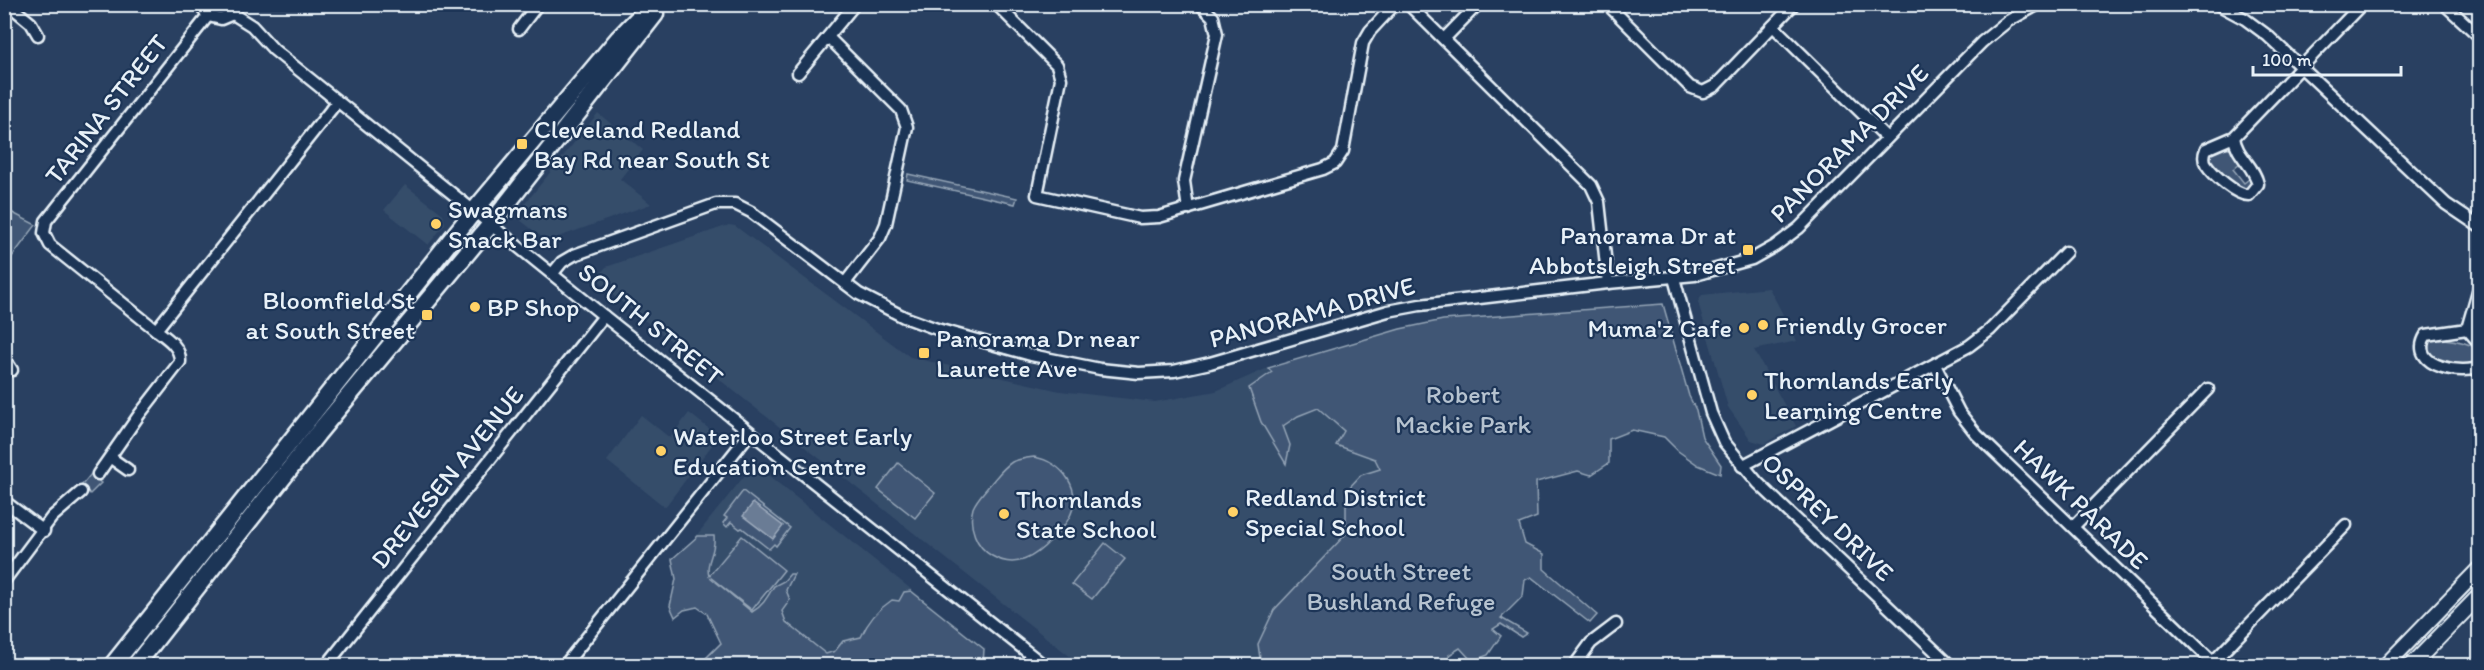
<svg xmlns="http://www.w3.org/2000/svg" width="2484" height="670" font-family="Itim,sans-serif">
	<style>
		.built { fill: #364d6b }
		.green { fill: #415774; stroke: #94a4b6; stroke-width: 1.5 }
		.water { fill: #6b7c95; stroke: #9dabbd; stroke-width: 1.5 }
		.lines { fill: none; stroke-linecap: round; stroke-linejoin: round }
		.minor-casing { stroke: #e8f1f8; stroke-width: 15 }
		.major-casing { stroke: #e8f1f8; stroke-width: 18 }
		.highway-casing { stroke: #e8f1f8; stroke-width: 21 }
		.minor { stroke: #1d3557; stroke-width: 10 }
		.major { stroke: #1d3557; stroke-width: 14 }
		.highway { stroke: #1d3557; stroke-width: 16 }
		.poi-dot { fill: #ffd166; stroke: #1d3557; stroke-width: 2 }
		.labels { text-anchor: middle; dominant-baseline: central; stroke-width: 4.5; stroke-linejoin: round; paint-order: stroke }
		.street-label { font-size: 26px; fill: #e8f1f8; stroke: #1d3557 }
		.poi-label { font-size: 26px; fill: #e8f1f8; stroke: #1d3557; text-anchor: start }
		.park-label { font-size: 26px; fill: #b6c3d0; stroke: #1d3557 }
	</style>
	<rect width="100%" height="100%" fill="#294061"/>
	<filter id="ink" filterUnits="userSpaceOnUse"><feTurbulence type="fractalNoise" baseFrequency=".0167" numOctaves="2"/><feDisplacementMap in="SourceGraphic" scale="12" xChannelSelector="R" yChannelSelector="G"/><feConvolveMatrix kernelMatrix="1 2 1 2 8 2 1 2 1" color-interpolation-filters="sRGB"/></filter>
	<g filter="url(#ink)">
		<!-- built -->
		<g class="built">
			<polygon points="598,113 643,150 620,179 651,204 547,241 515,216"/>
			<polygon points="405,185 443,214 445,224 428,245 384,210"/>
			<polygon points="729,225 735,226 910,357 1060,391 1155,402 1216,391 1268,368 1388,464 1346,534 1258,644 1261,665 1081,665 610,293 600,281 600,274 606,267"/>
			<polygon points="1769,288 1797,341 1754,350 1796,426 1764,444 1751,440 1728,407 1698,302 1702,295"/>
			<polygon points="689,413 713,432 715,441 665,507 607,461 641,415 670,438"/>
			<polygon points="754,464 986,649 975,663 798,665 672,566"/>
		</g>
		<!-- green -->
		<g class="green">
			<polygon points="2222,148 2230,148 2241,162 2233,169 2244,183 2253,176 2250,187 2245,191 2237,188 2210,159 2212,152"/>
			<polygon points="908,174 1017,198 1015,204 907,180"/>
			<polygon points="5,209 36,225 5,266"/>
			<polygon points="1663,304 1689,396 1696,410 1702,437 1721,465 1720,474 1698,465 1678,451 1664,437 1632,430 1609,439 1609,463 1591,475 1578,471 1536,482 1537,517 1519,524 1525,544 1544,554 1544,569 1597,615 1590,623 1531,577 1525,580 1523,596 1501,618 1527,633 1521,637 1501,624 1493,629 1501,636 1488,655 1472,661 1460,648 1449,655 1450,665 1436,665 1434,664 1432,666 1261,665 1258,644 1274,610 1346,534 1346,491 1361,475 1380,469 1375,459 1336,445 1344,431 1318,408 1298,416 1283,426 1290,445 1286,464 1261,422 1249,388 1272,372 1268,368 1400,329 1443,320"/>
			<path d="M 2432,337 C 2448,340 2467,340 2479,351 L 2478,361 C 2466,369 2442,359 2429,356 L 2426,343 Z"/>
			<path d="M 1034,457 C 1062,462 1084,489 1069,518 C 1065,526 1058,532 1052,539 C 1035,557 1016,570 992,556 C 976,547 968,526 973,508 C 977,498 986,490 992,482 C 998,475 1004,467 1012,462 C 1018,459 1026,458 1034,457 Z"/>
			<polygon points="898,463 935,493 915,518 878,489"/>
			<polygon points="91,474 101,483 90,494 82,485"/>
			<polygon points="743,491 790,528 776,546 774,544 769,549 742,528 740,529 731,522 727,527 723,523 727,518 724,516"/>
			<path d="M 698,536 L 714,536 C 716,553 705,561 709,576 L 742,536 L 784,570 L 752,610 L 710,577 L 752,612 C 763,606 768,596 774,586 L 784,581 L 790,574 L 794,574 L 786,590 L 790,600 L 782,611 L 786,622 L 826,654 L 835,651 L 843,641 L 861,637 C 868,621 877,610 892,600 L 899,601 L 904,592 L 911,591 L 984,649 L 983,665 L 699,665 L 721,643 L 707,614 L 697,607 L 684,610 L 675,617 L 670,606 L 676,579 L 672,559 Z"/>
			<polygon points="1105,543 1125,559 1092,599 1072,584"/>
		</g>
		<!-- water -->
		<polygon class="water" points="753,503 783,526 773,539 743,516"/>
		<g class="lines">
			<!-- minor casing -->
			<g class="minor-casing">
				<g id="minor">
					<polyline points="8,4 31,23 38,35"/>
					<polyline points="200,4 208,16 221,19 233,14 238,4"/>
					<polyline points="996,4 1057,65 1061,79 1037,195 1140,218 1159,217 1323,169 1335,163 1343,151 1363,43 1370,31 1395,4"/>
					<polyline points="1408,4 1591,185 1599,202 1608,283"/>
					<polyline points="1607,4 1690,87 1703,92 1715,86 1794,4"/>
					<polyline points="2217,4 2245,19 2268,36 2446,204 2480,227"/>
					<polyline points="2444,4 2480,37"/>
					<polyline points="233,14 252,26 274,50 604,316 1045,666"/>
					<polyline points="1773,26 1887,138"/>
					<polyline points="519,29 538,4"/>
					<polyline points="828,37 901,110 907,127 886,224 880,238 845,283"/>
					<polyline points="1444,39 1478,4"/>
					<polyline points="798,73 855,4"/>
					<path d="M 2234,137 C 2236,156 2254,165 2258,184 L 2249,195 C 2237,196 2213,175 2206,164 C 2203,159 2204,154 2206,149 L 2234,137 L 2362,4"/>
					<polyline points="1188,209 1184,181 1217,34 1213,17 1200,4"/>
					<polyline points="553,273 562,262 574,255 716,204 735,204 751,212 859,294 904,317 937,329 1031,355 1100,369 1139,373 1174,371 1210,363 1388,311 1420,305 1608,283 1695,275 1752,259 1775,246 1799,228 1982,42 2008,21 2039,4"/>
					<polyline points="1674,278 1711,413 1724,442 1758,483 1951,666"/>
					<path d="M 2467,329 L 2426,335 C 2406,368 2468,376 2480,366"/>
					<polyline points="2467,329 2480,284"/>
					<polyline points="2467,329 2480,344"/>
					<polyline points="156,330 50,245 44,233 46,221 208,16"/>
					<polyline points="4,358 12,370"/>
					<polyline points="1935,365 1959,412 1977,435 2213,662"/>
					<polyline points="111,458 128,470"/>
					<polyline points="1742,466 1969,346 1990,330 2066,252"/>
					<path d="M 98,474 L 139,415 L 180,362 C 181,347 167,338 156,330 L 337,102"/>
					<polyline points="4,501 44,531"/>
					<polyline points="2073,527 2208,389"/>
					<polyline points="4,581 52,517 81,492"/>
					<polyline points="2210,665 2346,525"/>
					<polyline points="326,666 604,316"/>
					<polyline points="564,666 750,433"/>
					<polyline points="1574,666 1591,643 1616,624"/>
				</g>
			</g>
			<!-- major casing -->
			<g class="major-casing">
				<g id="major">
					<polyline points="2385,666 2480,568"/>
					<polyline points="2411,666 2480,595"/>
				</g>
			</g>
			<!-- highway casing -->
			<g class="highway-casing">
				<g id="highway">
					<polyline points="112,666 474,211 619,38 652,4"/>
					<polyline points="135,666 317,434 491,224 655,14"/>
				</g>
			</g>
			<!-- minor -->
			<use href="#minor" class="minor"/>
			<!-- major -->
			<use href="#major" class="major"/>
			<!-- highway -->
			<use href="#highway" class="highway"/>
		</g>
	</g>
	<!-- markers -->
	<g class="poi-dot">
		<rect x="516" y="138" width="12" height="12" rx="3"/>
		<circle cx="436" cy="224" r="6"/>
		<rect x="1742" y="244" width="12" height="12" rx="3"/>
		<circle cx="475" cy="307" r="6"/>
		<rect x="421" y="309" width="12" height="12" rx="3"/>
		<circle cx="1763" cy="325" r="6"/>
		<circle cx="1744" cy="328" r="6"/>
		<rect x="918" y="347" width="12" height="12" rx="3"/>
		<circle cx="1752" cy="395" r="6"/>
		<circle cx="661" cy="451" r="6"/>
		<circle cx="1233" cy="512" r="6"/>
		<circle cx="1004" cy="514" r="6"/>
	</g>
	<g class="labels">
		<!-- street labels -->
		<g class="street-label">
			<text transform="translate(106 109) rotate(-52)">TARINA STREET</text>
			<text transform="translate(1849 143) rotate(-45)">PANORAMA DRIVE</text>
			<text transform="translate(1312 312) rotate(-15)">PANORAMA DRIVE</text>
			<text transform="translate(651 324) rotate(39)">SOUTH STREET</text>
			<text transform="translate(447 477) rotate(-51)">DREVESEN AVENUE</text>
			<text transform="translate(2081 504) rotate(44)">HAWK PARADE</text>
			<text transform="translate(1828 517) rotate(44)">OSPREY DRIVE</text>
		</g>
		<!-- poi labels -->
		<g class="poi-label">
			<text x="534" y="129">Cleveland Redland<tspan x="534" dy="30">Bay Rd near South St</tspan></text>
			<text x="448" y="209">Swagmans<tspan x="448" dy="30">Snack Bar</tspan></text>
			<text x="1736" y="235" text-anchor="end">Panorama Dr at<tspan x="1736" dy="30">Abbotsleigh Street</tspan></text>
			<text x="415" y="300" text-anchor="end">Bloomfield St<tspan x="415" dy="30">at South Street</tspan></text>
			<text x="487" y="307">BP Shop</text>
			<text x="1775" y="325">Friendly Grocer</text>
			<text x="1732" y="328" text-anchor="end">Muma'z Cafe</text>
			<text x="936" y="338">Panorama Dr near<tspan x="936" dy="30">Laurette Ave</tspan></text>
			<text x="1764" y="380">Thornlands Early<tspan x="1764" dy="30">Learning Centre</tspan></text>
			<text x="673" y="436">Waterloo Street Early<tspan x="673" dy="30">Education Centre</tspan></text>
			<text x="1245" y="497">Redland District<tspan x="1245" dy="30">Special School</tspan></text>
			<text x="1016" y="499">Thornlands<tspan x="1016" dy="30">State School</tspan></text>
		</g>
		<!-- park labels -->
		<g class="park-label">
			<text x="1463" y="394">Robert<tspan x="1463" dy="30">Mackie Park</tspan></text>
			<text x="1401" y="571">South Street<tspan x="1401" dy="30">Bushland Refuge</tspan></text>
		</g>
	</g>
	<!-- margin -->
	<rect width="2484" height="670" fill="none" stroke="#1d3557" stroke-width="24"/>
	<rect x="12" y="12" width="2460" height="646" fill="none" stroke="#e8f1f8" stroke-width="2" filter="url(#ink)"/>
	<!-- scale -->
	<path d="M2253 66v9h148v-9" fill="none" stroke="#e8f1f8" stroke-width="3"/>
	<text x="2262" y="66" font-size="18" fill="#e8f1f8" stroke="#1d3557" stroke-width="4.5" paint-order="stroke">100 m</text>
</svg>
